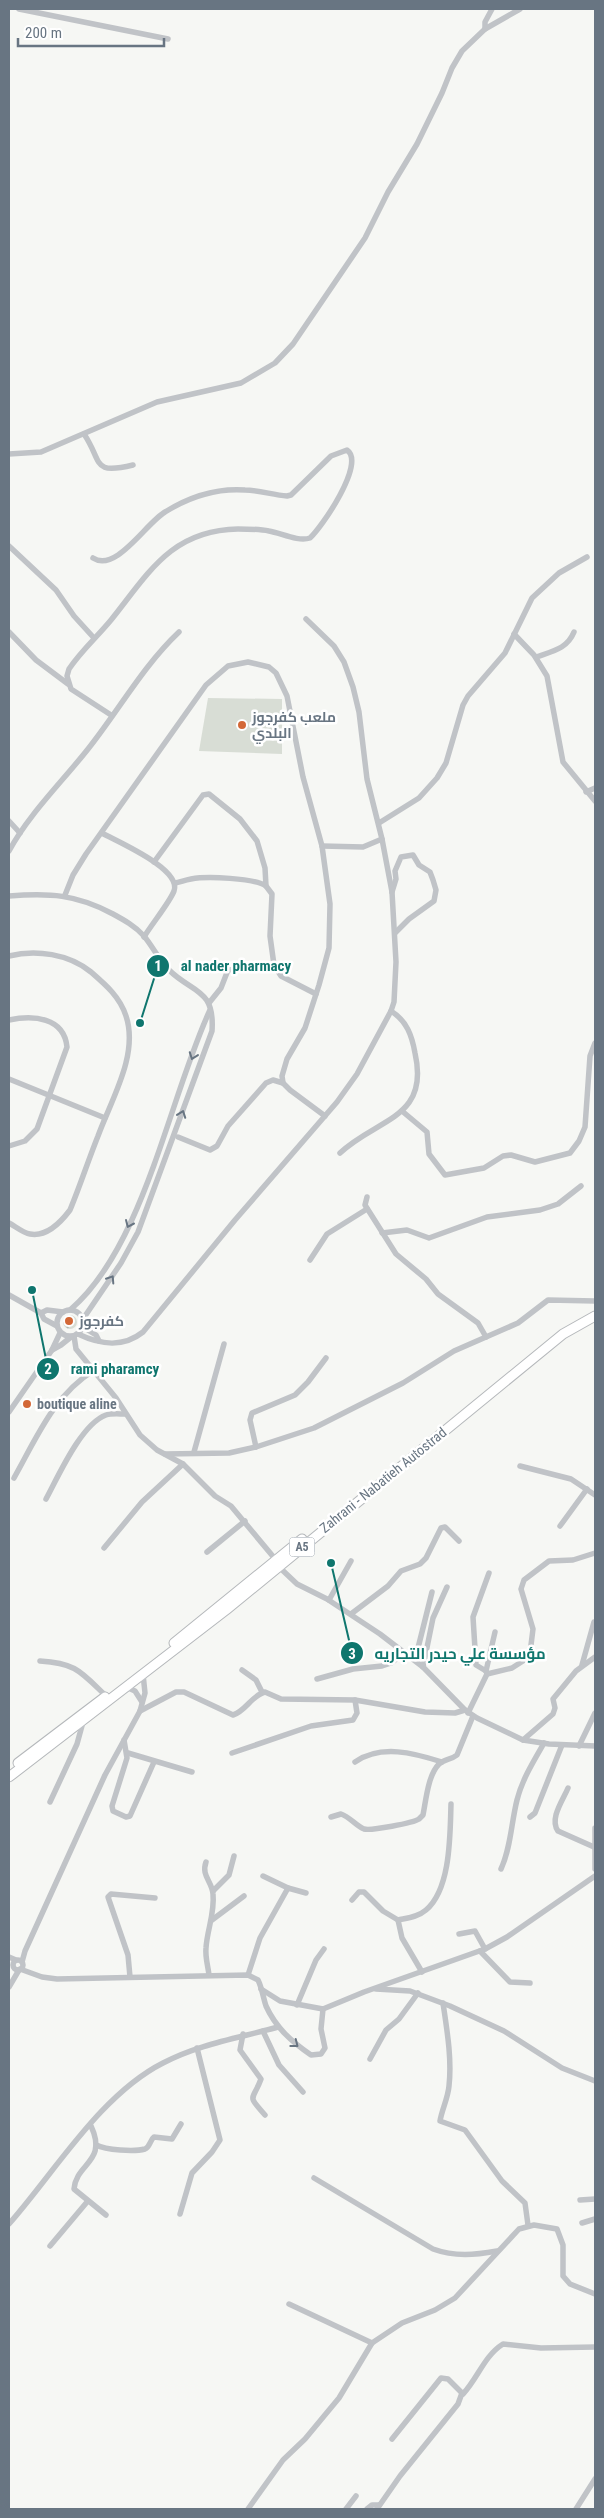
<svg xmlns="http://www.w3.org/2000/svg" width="604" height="2518" font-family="'Roboto Condensed',Cairo,sans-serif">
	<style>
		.grass { fill: url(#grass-dots) }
		.pitch { fill: #d8ddd5 }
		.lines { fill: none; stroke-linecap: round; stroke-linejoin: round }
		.highway-casing { stroke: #b5b8bb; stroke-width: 11 }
		.minor { stroke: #c0c3c7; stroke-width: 5.5 }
		.highway { stroke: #fff; stroke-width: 9 }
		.oneway { stroke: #687582 }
		.poi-dot { fill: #d36837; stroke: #fff; stroke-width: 2 }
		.labels { text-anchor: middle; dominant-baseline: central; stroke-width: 5; stroke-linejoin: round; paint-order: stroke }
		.shield { fill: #fff; stroke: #959ea8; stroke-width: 1 }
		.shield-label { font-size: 12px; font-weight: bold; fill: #687582 }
		.poi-label { font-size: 14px; font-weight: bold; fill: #687582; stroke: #fff; text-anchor: start }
		.street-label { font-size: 14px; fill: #687582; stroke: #fff }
		.leader { fill: none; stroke: #0f766e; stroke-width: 2 }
		.callout-dot { fill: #0f766e; stroke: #fff; stroke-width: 2 }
		.mark-label { font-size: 15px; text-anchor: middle; font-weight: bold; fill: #fff }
		.callout-label { font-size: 15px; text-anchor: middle; font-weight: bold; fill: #0f766e; stroke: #fff; stroke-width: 5; stroke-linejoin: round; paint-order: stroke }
	</style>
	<defs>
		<pattern id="grass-dots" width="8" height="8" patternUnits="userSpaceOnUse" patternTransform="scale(1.25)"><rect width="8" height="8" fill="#d8ddd5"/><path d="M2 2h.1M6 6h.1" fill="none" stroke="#b3b8b2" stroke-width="1.8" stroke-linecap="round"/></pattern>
	</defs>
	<rect width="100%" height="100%" fill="#f6f7f4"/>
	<!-- grass -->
	<circle class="grass" cx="70" cy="1322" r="7"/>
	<!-- pitch -->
	<polygon class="pitch" points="208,698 282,699 282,754 199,751"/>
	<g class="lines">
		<!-- highway casing -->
		<g class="highway-casing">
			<g id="highway">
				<polyline points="174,1643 302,1539"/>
				<polyline points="18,1763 105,1697"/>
				<polyline points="9,1777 226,1610 563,1334 595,1316"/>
			</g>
		</g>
		<!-- minor -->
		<g class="minor">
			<polyline points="19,9 168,39"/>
			<polyline points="485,29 485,22 492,9"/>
			<path d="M 84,434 C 103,462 91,475 133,465"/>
			<polyline points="9,454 41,452 157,402 241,383 275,363 293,344 365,238 388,192 417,144 442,93 452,68 462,51 485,29 520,9"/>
			<polyline points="9,546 56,590 74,616 94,638"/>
			<path d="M 93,558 C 116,573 146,523 165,512 C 189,497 217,488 245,490 C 259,490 273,495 287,496 L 291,495 L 331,456 L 347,450 C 366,463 322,527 310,538 C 298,542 281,533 269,531 C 259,529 248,529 238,529 C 171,530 148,574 111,620 C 97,637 81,651 69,669 L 67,676 L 71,689 L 111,715"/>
			<polyline points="9,632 36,660 68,684"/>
			<polyline points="514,634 534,655 547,676 563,762 595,801"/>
			<path d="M 536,657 C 553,651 567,649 574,632"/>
			<polyline points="586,792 595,788"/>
			<polyline points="9,821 20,833"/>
			<polyline points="379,823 419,798 437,778 446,763 463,705 468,696 505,653 532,598 559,573 587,557"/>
			<path d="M 102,833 C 118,842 182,869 174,891 C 170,902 151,925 144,937"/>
			<polyline points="322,846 363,847 382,839"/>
			<path d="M 9,851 C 29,814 62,782 88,749 C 119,710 143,666 179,632"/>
			<polyline points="154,862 203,795 209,794 240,819 257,841 265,868 266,886 272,894 270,936 274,965 281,976 316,994"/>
			<path d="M 175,883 C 180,882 185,880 191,879 C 207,876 254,878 266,886"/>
			<polyline points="392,892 396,879 395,871 401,857 413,855 419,865 430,872 433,880 436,890 434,901 409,919 395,933"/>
			<polyline points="65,895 73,875 86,854 206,685 228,666 248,662 269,667 276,673 287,696 303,777 322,846 330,904 329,948 319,985 305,1028 287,1059 282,1076 283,1083 290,1090 325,1116"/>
			<path d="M 9,896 C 49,893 76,894 113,914 C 124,920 135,926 144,936 C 153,947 159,960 169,970 C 192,993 215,988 212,1031 L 138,1232 L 121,1263 L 83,1319"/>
			<path d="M 9,956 C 36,949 69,954 91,972 C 106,985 120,997 126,1016 C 139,1055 111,1100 98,1136 C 88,1161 80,1186 70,1210 C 61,1222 46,1237 30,1234 C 23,1233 15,1226 9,1223"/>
			<polyline points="209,1003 221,988 228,970 274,965"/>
			<path d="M 9,1020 C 33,1015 64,1017 67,1047 L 37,1129 L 25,1141 L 9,1146"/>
			<polyline points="9,1079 105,1118"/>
			<polyline points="402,1111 427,1132 429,1154 445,1175 484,1168 503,1156 511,1155 535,1162 570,1153 579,1141 585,1127 590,1056 595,1043"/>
			<polyline points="178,1137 210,1150 217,1146 228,1126 266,1083 273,1080 283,1083"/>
			<path d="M 340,1153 C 377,1118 430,1119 415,1053 C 412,1036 407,1021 391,1011"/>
			<polyline points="367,1197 365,1205 396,1254 426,1279 438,1294 478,1323 486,1337"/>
			<polyline points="382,1233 407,1230 429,1238 487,1217 540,1210 558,1204 581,1186"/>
			<polyline points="310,1260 327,1234 367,1209"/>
			<polyline points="9,1295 41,1313 44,1319 57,1326"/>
			<circle cx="70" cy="1323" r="13"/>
			<path d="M 70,1310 C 144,1247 169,1098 210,1010"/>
			<polyline points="41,1313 47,1310 63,1312"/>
			<polyline points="83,1327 96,1335 99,1341"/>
			<path d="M 78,1334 C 101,1345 123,1348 143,1332 L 235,1220 L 337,1102 L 357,1074 L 391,1011 L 394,1002 L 396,962 L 392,892 L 382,839 L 367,779 L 359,712 L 353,687 L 344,662 L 334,646 L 306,619"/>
			<polyline points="74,1336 76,1349 116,1398 140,1435 157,1450 183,1464 215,1496 231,1506 276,1560"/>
			<polyline points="52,1350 61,1345 71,1337"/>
			<polyline points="9,1412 52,1350 60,1333"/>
			<polyline points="256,1447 250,1420 252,1413 295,1395 308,1382 326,1358"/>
			<polyline points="194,1452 224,1344"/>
			<polyline points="165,1454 229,1453 256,1447 314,1428 403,1383 454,1351 518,1323 548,1300 595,1301"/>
			<polyline points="520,1466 571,1479 595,1495"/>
			<path d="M 14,1478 C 36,1439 54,1395 93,1371"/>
			<path d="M 46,1499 C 58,1477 81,1424 106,1415 C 112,1413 119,1414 125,1414"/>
			<polyline points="560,1526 587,1489"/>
			<polyline points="104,1548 142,1502 183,1464"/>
			<polyline points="207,1552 245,1521"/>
			<polyline points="278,1566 297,1584 327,1599 380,1634 423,1667 465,1710 477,1718 523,1740 549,1744 595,1746"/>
			<polyline points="329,1600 351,1561"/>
			<polyline points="351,1614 388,1586 401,1571 420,1564 426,1558 441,1528 445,1527 459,1541"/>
			<polyline points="415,1660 432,1592"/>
			<path d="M 40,1661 C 76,1663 81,1672 106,1696"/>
			<polyline points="582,1665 594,1622"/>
			<polyline points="423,1667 433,1618 447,1587"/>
			<polyline points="242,1670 256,1680 262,1692"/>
			<polyline points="486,1671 495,1632"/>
			<polyline points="487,1674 486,1671 476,1665 473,1617 489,1573"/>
			<polyline points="317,1679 353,1669 382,1666 391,1663 404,1653"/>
			<polyline points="126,1687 135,1691 142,1702"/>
			<path d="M 140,1711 L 176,1692 L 184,1692 L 233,1715 C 246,1711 252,1695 265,1692 L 281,1699 L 355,1700 L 425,1712 L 455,1713 L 465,1710"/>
			<polyline points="468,1713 487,1674 512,1668 526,1659 530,1653 533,1629 521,1589 524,1580 549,1561 573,1560 595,1553"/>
			<polyline points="124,1740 127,1758 112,1806 113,1811 126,1817 130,1816 154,1762"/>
			<polyline points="523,1740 553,1714 555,1708 553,1699 576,1671 595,1657"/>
			<polyline points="579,1746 595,1713"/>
			<polyline points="128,1753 192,1772"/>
			<polyline points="232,1753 311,1726 353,1720 357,1713 355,1700"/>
			<path d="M 355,1762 C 381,1744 414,1753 442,1762"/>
			<path d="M 568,1788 C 563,1800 549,1819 558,1831 L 594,1847"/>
			<polyline points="50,1802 77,1744 83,1722"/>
			<path d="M 331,1817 L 341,1814 C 350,1817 356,1826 364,1829 C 371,1831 413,1823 419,1819 L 423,1815 C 426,1800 428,1775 439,1764 C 444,1759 451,1760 457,1755 L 473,1716"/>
			<polyline points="530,1817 535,1813 562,1745"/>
			<polyline points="595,1828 595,1869"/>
			<path d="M 206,1862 C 201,1876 212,1881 213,1894 C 215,1913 207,1930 206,1948 C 205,1957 208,1966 209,1975"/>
			<path d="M 501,1869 C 511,1847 511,1824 517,1800 C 522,1780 533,1762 544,1743"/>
			<polyline points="263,1876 288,1888"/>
			<polyline points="213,1891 229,1875 234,1856"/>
			<path d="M 352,1900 L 359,1892 L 364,1892 L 383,1911 L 398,1920 C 407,1918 418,1917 426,1910 C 451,1889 450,1834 451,1804"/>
			<polyline points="212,1920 244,1896"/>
			<polyline points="398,1920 402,1938 422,1972"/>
			<polyline points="459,1934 475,1931 485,1949"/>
			<polyline points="480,1951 510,1982 530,1983"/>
			<polyline points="9,1957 16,1960"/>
			<circle cx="18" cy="1965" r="5"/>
			<polyline points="22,1962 25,1951 105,1775 140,1711 145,1693 143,1674"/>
			<path d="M 20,1969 L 42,1977 L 57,1979 L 248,1975 L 258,1980 C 262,1988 263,1997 266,2006 C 276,2028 292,2042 311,2055 L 321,2054 L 325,2048 L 321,2029 L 323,2009"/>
			<polyline points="248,1975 260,1938 288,1888 306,1893"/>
			<polyline points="130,1977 128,1955 108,1897 111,1894 155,1898"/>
			<polyline points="9,1987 19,1970"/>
			<polyline points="261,1989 280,2001 323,2009 364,1992 485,1949 507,1937 595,1876"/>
			<polyline points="376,1989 410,1991 450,2006 504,2031 562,2068 595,2081"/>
			<path d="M 443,2003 C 447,2030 452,2059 449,2086 C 448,2098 442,2109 440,2121 L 465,2130 L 502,2181 L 525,2203 L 528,2225"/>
			<polyline points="297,2005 316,1960 324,1949"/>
			<polyline points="263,2031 279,2065 303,2092"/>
			<path d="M 243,2034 L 240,2050 L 261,2079 C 253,2101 246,2094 265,2115"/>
			<polyline points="370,2059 386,2030 399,2019 418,1993"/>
			<path d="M 91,2126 C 108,2162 76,2163 74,2189 L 106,2215"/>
			<path d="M 96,2145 C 106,2150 134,2152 145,2149 C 150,2147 150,2140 154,2137 L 172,2139 L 181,2124"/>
			<path d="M 314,2178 L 433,2249 C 455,2257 475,2255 497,2251"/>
			<polyline points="580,2200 595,2199"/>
			<polyline points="180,2214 192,2173 212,2152 220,2140 197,2048"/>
			<polyline points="582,2223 595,2219"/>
			<path d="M 9,2224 C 55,2172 100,2095 163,2063 C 199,2044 239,2038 278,2027"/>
			<polyline points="50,2246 87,2202"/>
			<polyline points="289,2304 372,2343"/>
			<path d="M 463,2394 C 478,2378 484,2356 503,2344 L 541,2348 L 595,2347"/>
			<polyline points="248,2509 283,2460 305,2439 339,2398 372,2343 402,2323 435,2310 455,2298 519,2229 534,2225 557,2229 563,2245 563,2276 570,2284 595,2294"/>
			<polyline points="346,2509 356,2496"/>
			<polyline points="367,2509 372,2505 379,2505"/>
			<polyline points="377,2509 400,2476 458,2404 462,2393 448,2379 441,2378 392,2439"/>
			<polyline points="576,2509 595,2479"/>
		</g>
		<!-- highway -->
		<use href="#highway" class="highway"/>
	</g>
	<!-- one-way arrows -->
	<defs><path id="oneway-chevron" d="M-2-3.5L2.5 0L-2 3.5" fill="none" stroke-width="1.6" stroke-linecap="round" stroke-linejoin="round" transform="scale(1.25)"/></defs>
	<g class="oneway">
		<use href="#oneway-chevron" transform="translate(193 1056) rotate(110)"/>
		<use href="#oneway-chevron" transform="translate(182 1114) rotate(-70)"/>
		<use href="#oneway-chevron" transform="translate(129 1224) rotate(114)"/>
		<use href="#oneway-chevron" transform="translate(111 1279) rotate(-57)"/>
		<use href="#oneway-chevron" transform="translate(295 2044) rotate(38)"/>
	</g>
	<!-- markers -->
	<g class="poi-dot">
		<circle cx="242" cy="725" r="5"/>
		<circle cx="69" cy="1321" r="5"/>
		<circle cx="27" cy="1404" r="5"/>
	</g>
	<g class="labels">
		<!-- shield labels -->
		<rect class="shield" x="289.5" y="1537.5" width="25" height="19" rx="4"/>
		<g class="shield-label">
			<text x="302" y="1547">A5</text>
		</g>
		<!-- poi labels -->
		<g class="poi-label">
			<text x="252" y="717">ملعب كفرجوز<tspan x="252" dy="16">البلدي</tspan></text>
			<text x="79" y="1321">كفرجوز</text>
			<text x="37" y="1404">boutique aline</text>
		</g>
		<!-- street labels -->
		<g class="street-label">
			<text transform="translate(383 1480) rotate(-39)">Zahrani - Nabatieh Autostrad</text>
		</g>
	</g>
	<!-- callouts -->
	<path class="leader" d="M140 1023L158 966M32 1290L48 1369M331 1563L352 1653"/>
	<g class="callout-dot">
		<circle cx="140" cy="1023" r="5"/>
		<circle cx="32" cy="1290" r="5"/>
		<circle cx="331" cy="1563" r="5"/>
		<circle cx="158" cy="966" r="12"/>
		<circle cx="48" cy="1369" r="12"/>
		<circle cx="352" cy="1653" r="12"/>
	</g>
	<g class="mark-label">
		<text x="158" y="971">1</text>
		<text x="48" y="1374">2</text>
		<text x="352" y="1659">3</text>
	</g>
	<g class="callout-label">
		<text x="236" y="971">al nader pharmacy</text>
		<text x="115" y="1374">rami pharamcy</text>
		<text x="460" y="1659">مؤسسة علي حيدر التجاريه</text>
	</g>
	<!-- border -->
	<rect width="604" height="2518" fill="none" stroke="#687582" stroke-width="20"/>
	<!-- scale -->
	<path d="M18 38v8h146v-8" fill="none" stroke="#687582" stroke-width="2.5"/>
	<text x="25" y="38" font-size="15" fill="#687582" stroke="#ffffff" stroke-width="4" paint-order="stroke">200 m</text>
</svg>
